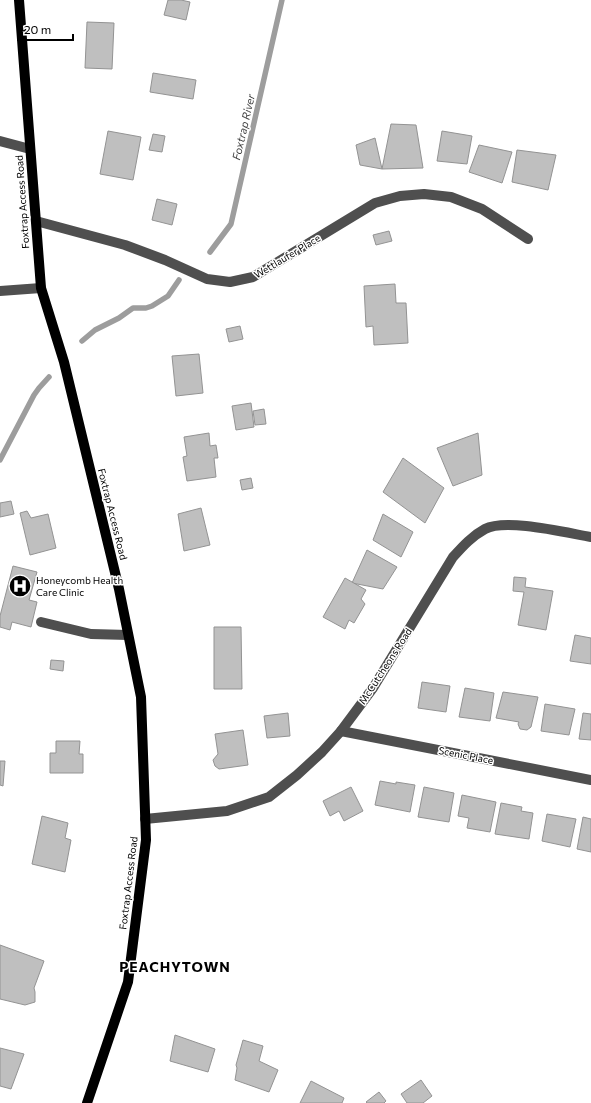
<svg xmlns="http://www.w3.org/2000/svg" width="591" height="1103" font-family="Commissioner,sans-serif">
	<style>
		.lines { fill: none; stroke-linecap: round; stroke-linejoin: round }
		.stream { stroke: #9d9d9d; stroke-width: 5.5 }
		.building { fill: #bfbfbf; stroke: #939393 }
		.minor { stroke: #4f4f4f; stroke-width: 10 }
		.major { stroke: #000; stroke-width: 10 }
		.labels { text-anchor: middle; dominant-baseline: central; stroke-width: 3; stroke-linejoin: round; paint-order: stroke }
		.street-label { font-size: 10px; fill: #000; stroke: #fff }
		.poi-label { font-size: 10px; fill: #000; stroke: #fff; text-anchor: start }
		.water-label { font-size: 11px; font-style: italic; fill: #3e3e3e; stroke: #fff }
		.district-label { font-size: 14px; font-weight: bold; letter-spacing: 1px; fill: #000; stroke: #fff }
	</style>
	<rect width="100%" height="100%" fill="#fff"/>
	<g class="lines">
		<!-- stream -->
		<g class="stream">
			<polyline points="210,252 231,224 282,0"/>
			<polyline points="82,341 95,330 119,318 133,308 146,308 152,306 168,296 179,280"/>
			<polyline points="0,460 34,395 39,388 49,377"/>
		</g>
	</g>
	<!-- building -->
	<g class="building">
		<polygon points="168,0 181,0 190,2 186,20 164,15"/>
		<polygon points="87,22 114,23 112,69 85,68"/>
		<polygon points="153,73 196,80 193,99 150,92"/>
		<polygon points="391,124 416,125 423,168 382,169"/>
		<polygon points="108,131 141,137 133,180 100,174"/>
		<polygon points="442,131 472,136 467,164 437,161"/>
		<polygon points="153,134 165,136 162,152 149,150"/>
		<polygon points="375,138 382,169 360,165 356,145"/>
		<polygon points="479,145 512,152 502,183 469,172"/>
		<polygon points="517,150 556,155 548,190 512,182"/>
		<polygon points="157,199 177,204 172,225 152,220"/>
		<polygon points="389,231 392,241 376,245 373,235"/>
		<polygon points="395,284 396,303 406,303 408,343 374,345 373,326 366,327 364,286"/>
		<polygon points="240,326 243,339 229,342 226,329"/>
		<polygon points="199,354 203,393 176,396 172,356"/>
		<polygon points="251,403 254,427 236,430 232,406"/>
		<polygon points="264,409 266,424 255,425 253,411"/>
		<polygon points="209,433 210,446 216,445 218,458 214,458 216,477 187,481 183,457 187,456 184,437"/>
		<polygon points="478,433 482,475 453,486 437,448"/>
		<polygon points="403,458 444,488 425,523 383,492"/>
		<polygon points="251,478 253,488 242,490 240,480"/>
		<polygon points="11,501 14,514 0,517 0,503"/>
		<polygon points="201,508 210,545 184,551 178,514"/>
		<polygon points="27,511 31,518 48,514 56,548 30,555 20,513"/>
		<polygon points="383,514 413,532 401,557 373,540"/>
		<polygon points="367,550 397,567 383,589 352,583"/>
		<polygon points="13,566 37,572 29,600 37,602 31,627 12,622 10,630 0,627 0,616"/>
		<polygon points="514,577 526,578 525,587 553,591 546,630 518,625 524,592 513,591"/>
		<polygon points="345,578 366,590 361,599 365,604 354,623 349,620 345,629 323,617"/>
		<polygon points="214,627 241,627 242,689 214,689"/>
		<polygon points="575,635 591,638 591,664 570,661"/>
		<polygon points="51,660 64,661 63,671 50,669"/>
		<polygon points="422,682 450,686 446,712 418,708"/>
		<polygon points="465,688 494,693 490,721 459,717"/>
		<polygon points="503,692 538,697 531,727 527,730 520,729 518,724 519,722 496,718"/>
		<polygon points="545,704 575,709 569,735 541,731"/>
		<polygon points="288,713 290,736 267,738 264,716"/>
		<polygon points="583,713 591,714 591,740 579,739"/>
		<polygon points="243,730 248,765 219,769 215,766 213,760 218,754 215,734"/>
		<polygon points="56,741 80,741 79,754 83,754 83,773 50,773 50,753 56,753"/>
		<polygon points="0,761 5,761 3,786 0,785"/>
		<polygon points="380,781 396,784 396,782 415,785 410,812 375,805"/>
		<polygon points="351,787 363,811 344,821 339,811 330,816 323,801"/>
		<polygon points="424,787 454,793 449,822 418,817"/>
		<polygon points="462,795 496,802 490,832 467,828 469,818 458,816"/>
		<polygon points="501,803 522,807 521,811 533,813 529,839 495,834"/>
		<polygon points="547,814 576,819 570,847 542,841"/>
		<polygon points="42,816 68,823 65,838 71,840 65,872 32,864"/>
		<polygon points="583,817 591,819 591,852 577,849"/>
		<polygon points="0,945 44,961 34,988 35,992 35,1002 25,1005 0,999"/>
		<polygon points="175,1035 215,1049 208,1072 170,1061"/>
		<polygon points="243,1040 263,1046 259,1061 278,1070 269,1092 235,1080 237,1068 236,1065"/>
		<polygon points="0,1048 24,1054 11,1089 0,1086"/>
		<polygon points="421,1080 432,1096 423,1103 407,1103 401,1094"/>
		<polygon points="311,1081 344,1098 342,1103 300,1103"/>
		<polygon points="379,1092 386,1101 384,1103 367,1103 366,1102"/>
	</g>
	<g class="lines">
		<!-- minor -->
		<g class="minor">
			<polyline points="0,141 30,149"/>
			<polyline points="36,221 125,245 165,260 207,279 230,282 253,277 375,203 400,196 424,194 451,197 482,209 528,239"/>
			<polyline points="0,291 41,288"/>
			<polyline points="41,622 91,634 128,635"/>
			<polyline points="341,731 591,780"/>
			<path d="M 145,819 L 227,811 L 269,797 L 297,775 L 322,752 L 341,731 L 373,688 L 453,557 C 463,546 472,536 485,529 C 506,518 567,533 591,537"/>
		</g>
		<!-- major -->
		<polyline class="major" points="19,0 41,288 64,362 119,589 141,697 146,840 128,982 87,1103"/>
	</g>
	<!-- icons -->
	<defs>
		<g id="hospital-disc" transform="scale(1.15)"><circle r="9.5" fill="#000" stroke="#fff"/><path d="M-5-5h3v3.5h4V-5h3V5h-3V1.5h-4V5h-3Z" fill="#fff"/></g>
	</defs>
	<g fill-rule="evenodd">
		<use href="#hospital-disc" x="20" y="586"/>
	</g>
	<g class="labels">
		<!-- street labels -->
		<g class="street-label">
			<text transform="translate(22 202) rotate(-94)">Foxtrap Access Road</text>
			<text transform="translate(287 256) rotate(-31)">Wettlaufer Place</text>
			<text transform="translate(113 514) rotate(76)">Foxtrap Access Road</text>
			<text transform="translate(385 666) rotate(-57)">McCutcheons Road</text>
			<text transform="translate(466 755) rotate(11)">Scenic Place</text>
			<text transform="translate(128 883) rotate(-83)">Foxtrap Access Road</text>
		</g>
		<!-- poi labels -->
		<g class="poi-label">
			<text x="36" y="580">Honeycomb Health<tspan x="36" dy="12">Care Clinic</tspan></text>
		</g>
		<!-- water labels -->
		<g class="water-label">
			<text transform="translate(243 127) rotate(-77)">Foxtrap River</text>
		</g>
		<!-- district labels -->
		<g class="district-label">
			<text x="175" y="966">PEACHYTOWN</text>
		</g>
	</g>
	<!-- scale -->
	<path d="M18 34v6h55v-6" fill="none" stroke="#000000" stroke-width="2"/>
	<text x="24" y="34" font-size="12" fill="#000000" stroke="#ffffff" stroke-width="3" paint-order="stroke">20 m</text>
</svg>
